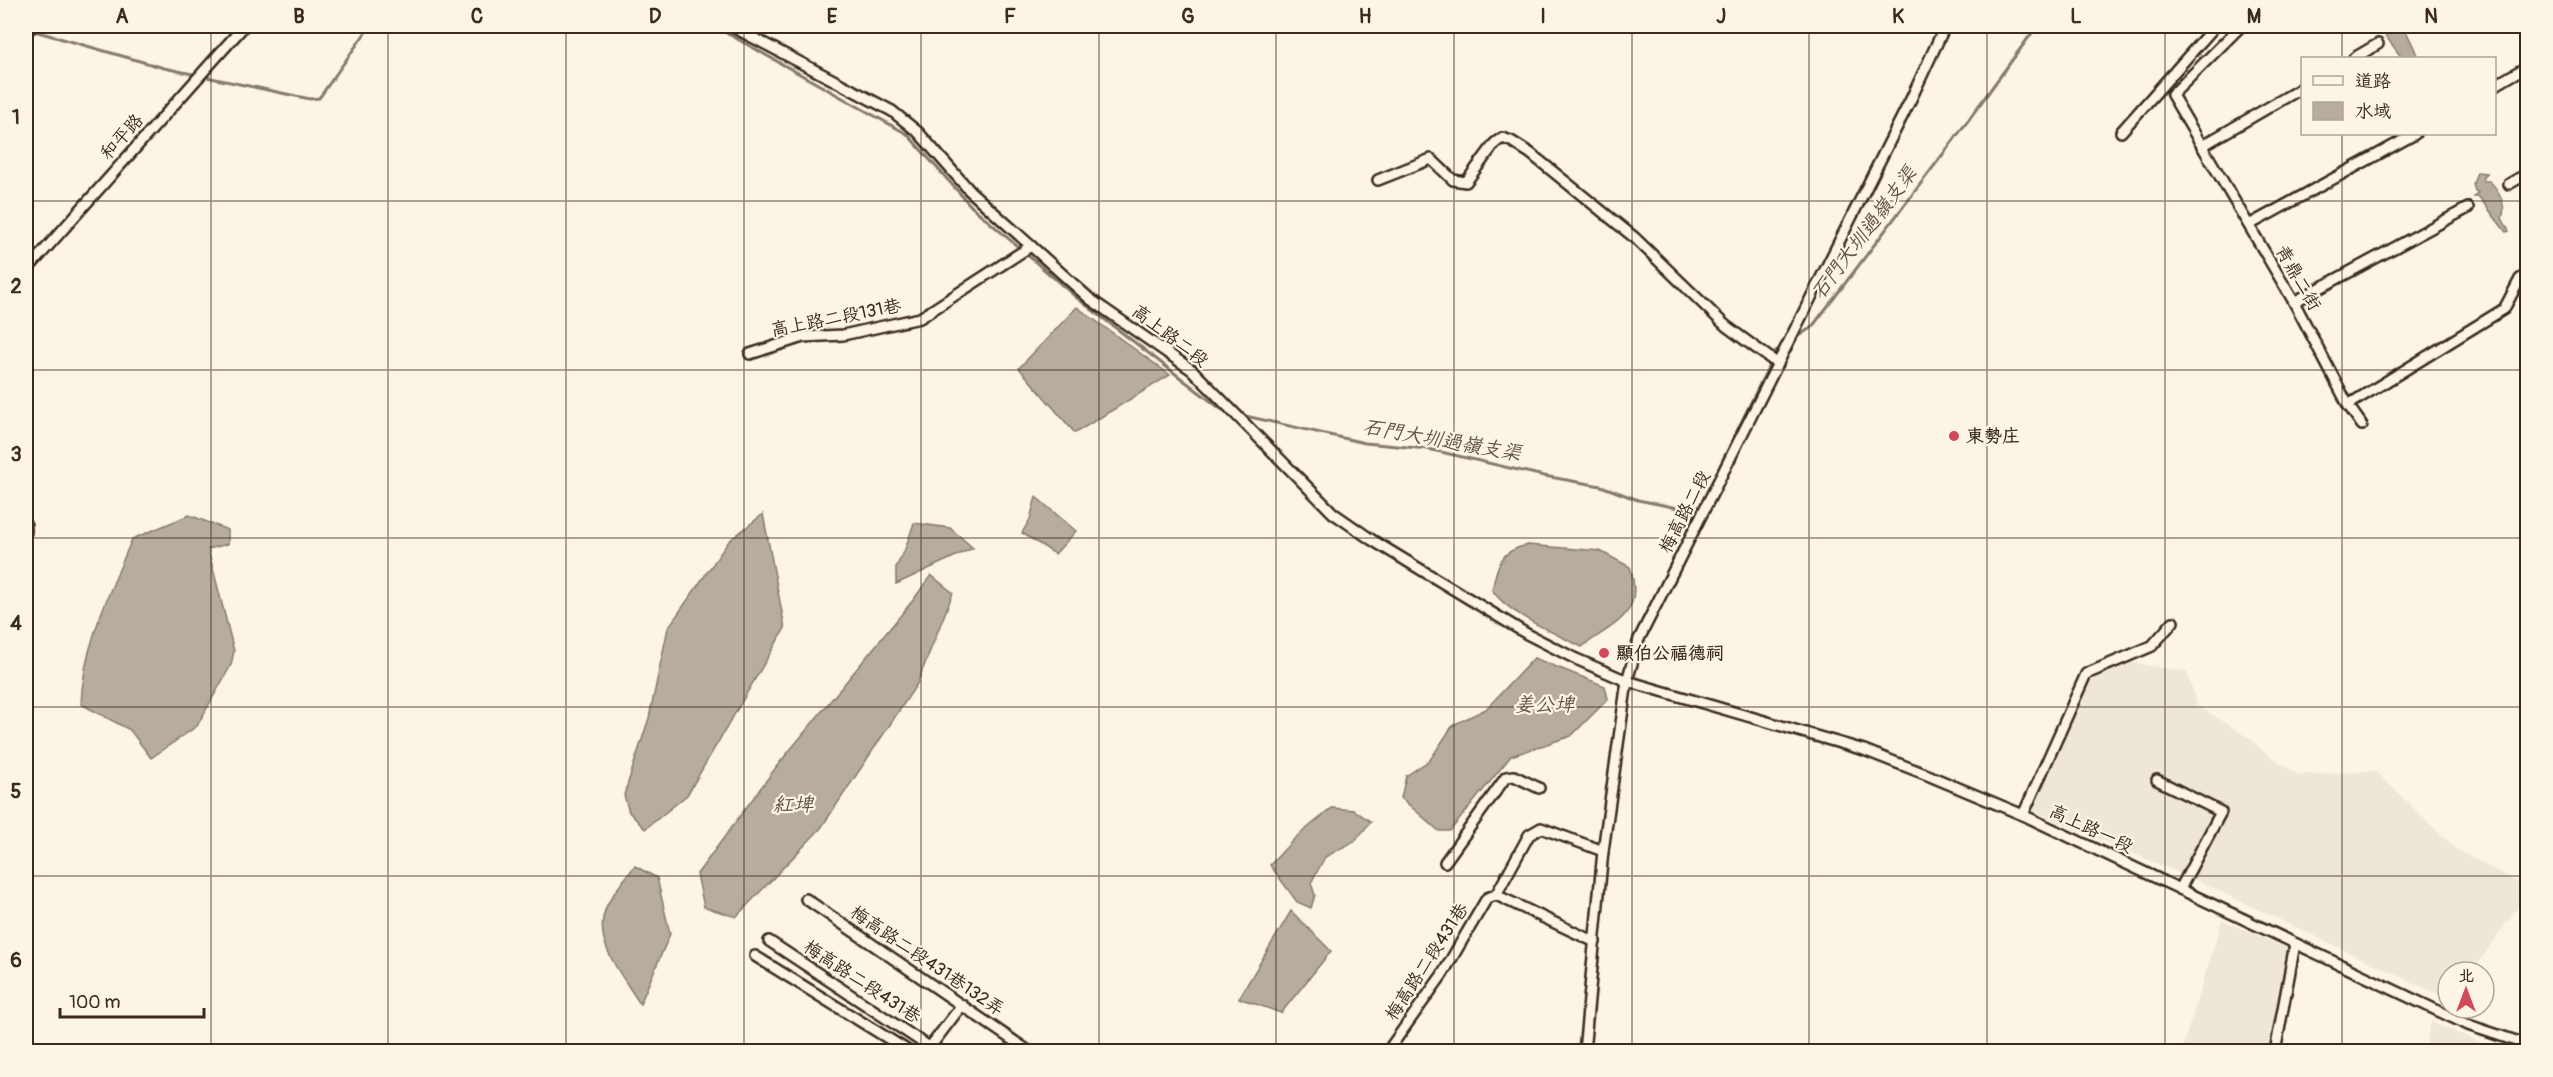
<svg xmlns="http://www.w3.org/2000/svg" width="2553" height="1077" font-family="Pangolin,'LXGW WenKai TC',sans-serif">
	<style>
		.built { fill: #eee6d6 }
		.water { fill: #b7ad9e; stroke: #85796b; stroke-width: 1.5 }
		.lines { fill: none; stroke-linecap: round; stroke-linejoin: round }
		.stream { stroke: #85796b; stroke-width: 3 }
		.minor-casing { stroke: #3b2a1e; stroke-width: 14 }
		.major-casing { stroke: #3b2a1e; stroke-width: 16 }
		.minor { stroke: #fcf5e5; stroke-width: 9 }
		.major { stroke: #fcf5e5; stroke-width: 12 }
		.grid { fill: none; stroke: #3b2a1e; stroke-width: 1.5; stroke-opacity: 0.55 }
		.poi-dot { fill: #d1495b; stroke: #fcf5e5; stroke-width: 2 }
		.labels { text-anchor: middle; dominant-baseline: central; stroke-width: 4.5; stroke-linejoin: round; paint-order: stroke }
		.street-label { font-size: 18px; fill: #3b2a1e; stroke: #fcf5e5 }
		.poi-label { font-size: 18px; font-weight: bold; fill: #3b2a1e; stroke: #fcf5e5; text-anchor: start }
		.water-label { font-size: 20px; font-style: italic; fill: #605144; stroke: #fcf5e5 }
		.neatline { fill: none; stroke: #3b2a1e; stroke-width: 2 }
		.grid-label { font-size: 20px; text-anchor: middle; font-weight: bold; fill: #3b2a1e }
	</style>
	<rect width="100%" height="100%" fill="#fcf5e5"/>
	<filter id="ink" filterUnits="userSpaceOnUse"><feTurbulence type="fractalNoise" baseFrequency=".0167" numOctaves="2"/><feDisplacementMap in="SourceGraphic" scale="12" xChannelSelector="R" yChannelSelector="G"/><feConvolveMatrix kernelMatrix="1 2 1 2 8 2 1 2 1" color-interpolation-filters="sRGB"/></filter>
	<g filter="url(#ink)">
		<!-- built -->
		<g class="built">
			<polygon points="2128,662 2187,672 2197,705 2252,740 2263,751 2298,775 2375,771 2456,849 2527,887 2527,894 2472,972 2448,972 2448,999 2198,881 2030,810 2089,677"/>
			<polygon points="2222,920 2290,949 2271,1051 2181,1052"/>
			<polygon points="2431,1022 2502,1051 2425,1051"/>
		</g>
		<!-- water -->
		<g class="water">
			<polygon points="2387,26 2404,27 2419,58 2402,58 2384,34"/>
			<path d="M 2477,172 L 2487,173 L 2483,176 L 2483,181 L 2489,181 C 2499,189 2507,206 2502,218 L 2509,231 L 2506,232 L 2479,197 L 2474,197 L 2478,192 L 2475,191 L 2473,184 Z"/>
			<polygon points="1077,307 1170,375 1075,433 1019,368"/>
			<polygon points="1036,497 1076,531 1055,554 1022,533 1030,519"/>
			<polygon points="763,514 785,628 687,795 645,829 629,812 624,795 649,718 668,628 729,541"/>
			<path d="M 189,515 L 228,530 L 228,544 L 208,549 L 234,651 L 231,665 L 197,726 L 151,758 L 130,730 L 81,704 C 83,646 110,592 132,539 Z"/>
			<polygon points="914,523 950,528 973,548 896,584 896,567 904,552"/>
			<path d="M 1528,545 L 1600,551 L 1630,567 C 1645,615 1615,622 1582,647 C 1555,633 1509,615 1492,590 C 1498,564 1499,551 1528,545 Z"/>
			<polygon points="931,575 953,593 917,684 821,828 736,917 704,907 697,874 777,766 914,599"/>
			<polygon points="1534,658 1605,686 1608,699 1571,736 1511,756 1450,831 1439,831 1401,798 1406,776 1430,760 1453,725 1486,709"/>
			<polygon points="1332,808 1354,810 1371,822 1355,841 1325,857 1311,883 1315,895 1311,908 1297,902 1270,865 1295,838"/>
			<path d="M 635,866 L 657,878 L 670,934 L 640,1004 C 621,973 587,937 610,900 C 617,888 626,877 635,866 Z"/>
			<polygon points="1291,911 1331,951 1281,1013 1239,998"/>
		</g>
		<g class="lines">
			<!-- stream -->
			<g class="stream">
				<polyline points="714,26 907,134 971,206 1077,298 1221,409 1229,412"/>
				<polyline points="31,30 164,68 310,99 319,98 322,94 370,26"/>
				<polyline points="1794,339 1812,327 1953,141 2037,26"/>
				<polyline points="1241,415 1365,443 1428,449 1544,476 1601,486 1638,500 1698,512 1699,510"/>
				<polyline points="1703,501 1776,351 1784,346"/>
			</g>
			<!-- minor casing -->
			<g class="minor-casing">
				<g id="minor">
					<polyline points="731,26 892,111 918,132 970,191 1090,299 1192,370 1333,513 1372,540 1527,634 1576,659 1627,681 1864,750 1925,774 2023,815 2468,1025 2528,1045"/>
					<polyline points="2241,26 2172,95 2294,302 2348,405 2504,309 2520,279 2528,274"/>
					<polyline points="2354,58 2378,44"/>
					<polyline points="2494,86 2528,66"/>
					<polyline points="2121,132 2215,26"/>
					<polyline points="2202,146 2302,88"/>
					<polyline points="1378,180 1431,159 1453,180 1466,182 1495,143 1502,138 1511,141 1530,153 1635,238 1726,326 1778,364"/>
					<polyline points="2509,184 2528,173"/>
					<polyline points="2249,225 2415,134"/>
					<polyline points="26,271 244,26"/>
					<polyline points="2294,302 2468,208"/>
					<polyline points="750,354 803,337 843,335 920,318 1031,246"/>
					<polyline points="2348,405 2362,425"/>
					<polyline points="26,525 26,532"/>
					<polyline points="2157,780 2221,812 2180,889"/>
					<polyline points="2023,815 2086,674 2152,646 2173,622"/>
					<polyline points="1445,862 1506,777 1514,776 1539,788"/>
					<polyline points="1496,895 1529,835 1541,828 1603,851"/>
					<polyline points="806,899 1030,1052"/>
					<polyline points="769,941 937,1052"/>
					<polyline points="755,956 910,1052"/>
					<polyline points="930,1047 962,1005"/>
					<polyline points="1387,1052 1442,975 1487,898 1496,895 1595,942"/>
					<polyline points="1584,1052 1603,851 1627,681 1639,639 1911,99 1945,26"/>
					<polyline points="2275,1052 2295,944"/>
				</g>
			</g>
			<!-- major casing -->
			<g class="major-casing">
				<polyline id="major" points="26,29 32,26"/>
			</g>
			<!-- minor -->
			<use href="#minor" class="minor"/>
			<!-- major -->
			<use href="#major" class="major"/>
		</g>
	</g>
	<!-- grid -->
	<path class="grid" d="M 211,26 L 211,1052M 388,26 L 388,1052M 566,26 L 566,1052M 744,26 L 744,1052M 921,26 L 921,1052M 1099,26 L 1099,1052M 1276,26 L 1276,1052M 1454,26 L 1454,1052M 1632,26 L 1632,1052M 1809,26 L 1809,1052M 1987,26 L 1987,1052M 2165,26 L 2165,1052M 2342,26 L 2342,58M 2342,134 L 2342,1052M 26,201 L 2528,201M 26,370 L 2528,370M 26,538 L 2528,538M 26,707 L 2528,707M 26,876 L 2528,876"/>
	<!-- markers -->
	<g class="poi-dot">
		<circle cx="1954" cy="436" r="6"/>
		<circle cx="1604" cy="653" r="6"/>
	</g>
	<g class="labels">
		<!-- street labels -->
		<g class="street-label">
			<text transform="translate(122 137) rotate(-48)">和平路</text>
			<text transform="translate(2298 278) rotate(60)">青鼎二街</text>
			<text transform="translate(836 318) rotate(-11)">高上路二段131巷</text>
			<text transform="translate(1170 336) rotate(37)">高上路二段</text>
			<text transform="translate(1685 512) rotate(-63)">梅高路二段</text>
			<text transform="translate(2091 829) rotate(25)">高上路一段</text>
			<text transform="translate(927 961) rotate(34)">梅高路二段431巷132弄</text>
			<text transform="translate(1427 962) rotate(-57)">梅高路二段431巷</text>
			<text transform="translate(862 982) rotate(33)">梅高路二段431巷</text>
		</g>
		<!-- poi labels -->
		<g class="poi-label">
			<text x="1966" y="436">東勢庄</text>
			<text x="1616" y="653">顯伯公福德祠</text>
		</g>
		<!-- water labels -->
		<g class="water-label">
			<text transform="translate(1864 233) rotate(-53)">石門大圳過嶺支渠</text>
			<text transform="translate(1442 440) rotate(10)">石門大圳過嶺支渠</text>
			<text x="1544" y="704">姜公埤</text>
			<text x="793" y="804">紅埤</text>
		</g>
	</g>
	<!-- margin -->
	<rect width="2553" height="1077" fill="none" stroke="#fcf5e5" stroke-width="66"/>
	<!-- legend -->
	<rect x="2301" y="57" width="195" height="78" fill="#fcf5e5" stroke="#afa495" stroke-width="1.5"/>
	<rect x="2313" y="76" width="30" height="9" fill="#fcf5e5" stroke="#afa495" stroke-width="1.5"/>
	<text x="2355" y="87" font-size="18" fill="#3b2a1e">道路</text>
	<rect x="2313" y="102" width="30" height="18" fill="#b7ad9e" stroke="#afa495" stroke-width="1.5"/>
	<text x="2355" y="117" font-size="18" fill="#3b2a1e">水域</text>
	<!-- north arrow -->
	<g transform="translate(2466 990)"><circle r="28" fill="#fcf5e5" stroke="#afa495" stroke-width="1.5"/>
	<path d="M0-4.5L10 22L0 15L-10 22Z" fill="#d1495b"/>
	<text y="-9" font-size="16" font-weight="bold" text-anchor="middle" fill="#3b2a1e">北</text>
	</g>
	<!-- scale -->
	<path d="M60 1008v9h144v-9" fill="none" stroke="#3b2a1e" stroke-width="3"/>
	<text x="69" y="1008" font-size="18" fill="#3b2a1e" stroke="#fcf5e5" stroke-width="4.5" paint-order="stroke">100 m</text>
	<rect x="33" y="33" width="2487" height="1011" class="neatline"/>
	<g class="grid-label">
		<text x="122" y="23">A</text>
		<text x="299" y="23">B</text>
		<text x="477" y="23">C</text>
		<text x="655" y="23">D</text>
		<text x="832" y="23">E</text>
		<text x="1010" y="23">F</text>
		<text x="1188" y="23">G</text>
		<text x="1365" y="23">H</text>
		<text x="1543" y="23">I</text>
		<text x="1721" y="23">J</text>
		<text x="1898" y="23">K</text>
		<text x="2076" y="23">L</text>
		<text x="2254" y="23">M</text>
		<text x="2431" y="23">N</text>
		<text x="16" y="124">1</text>
		<text x="16" y="293">2</text>
		<text x="16" y="461">3</text>
		<text x="16" y="630">4</text>
		<text x="16" y="798">5</text>
		<text x="16" y="967">6</text>
	</g>
</svg>
